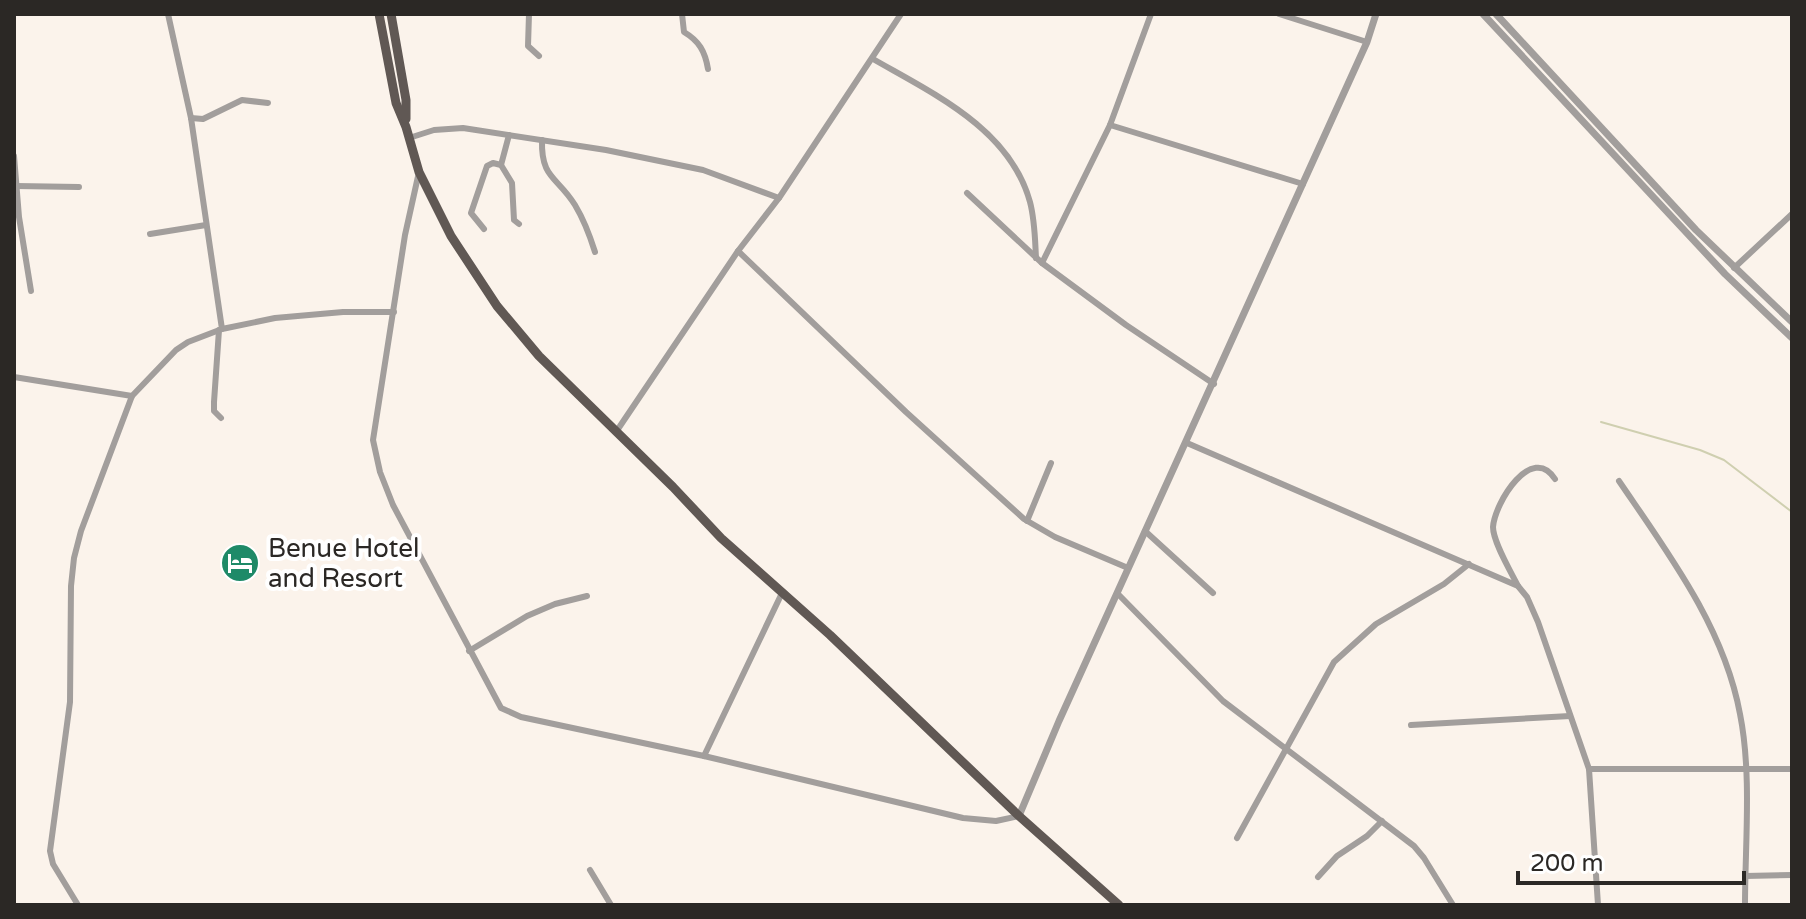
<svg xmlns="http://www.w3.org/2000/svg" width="1806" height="919" font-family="'Varela Round',sans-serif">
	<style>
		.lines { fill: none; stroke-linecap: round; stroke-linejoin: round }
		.stream { stroke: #cfcfb0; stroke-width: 2 }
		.minor { stroke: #a29e9c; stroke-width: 6 }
		.tertiary { stroke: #a29e9c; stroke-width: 7 }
		.primary { stroke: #605854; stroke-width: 9 }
		.labels { text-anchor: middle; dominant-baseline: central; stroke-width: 8; stroke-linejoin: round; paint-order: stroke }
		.poi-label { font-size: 26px; fill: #2b2825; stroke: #fff; text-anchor: start }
	</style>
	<rect width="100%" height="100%" fill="#fbf3eb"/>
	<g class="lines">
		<!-- stream -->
		<polyline class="stream" points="1601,422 1700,450 1724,460 1792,512"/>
		<!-- minor -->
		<g class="minor">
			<polyline points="168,14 191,118 222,329"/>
			<polyline points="529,14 528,46 539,56"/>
			<path d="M 682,14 L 684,32 C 699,41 705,51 708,69"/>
			<polyline points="1279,14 1367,42"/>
			<path d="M 873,59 C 934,94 1010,129 1030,202 C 1035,221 1035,240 1036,258"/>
			<polyline points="191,118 203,119 242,100 268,103"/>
			<polyline points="1110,125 1303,184"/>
			<polyline points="409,138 434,130 463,128 606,150 703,170 779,198"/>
			<path d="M 542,140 C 541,179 557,176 575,205 C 584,220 590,236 595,252"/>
			<polyline points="14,156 19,217 31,291"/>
			<polyline points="501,165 509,135"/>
			<polyline points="419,172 405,235 373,440 380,472 393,505 501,708 521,717 704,756 963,818 996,821 1019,816"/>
			<polyline points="16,186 79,187"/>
			<polyline points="967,193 1042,263 1126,325 1214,384"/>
			<polyline points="484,229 471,213 487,166 493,163 501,165 512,183 514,220 519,224"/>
			<polyline points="150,234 206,225"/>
			<polyline points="738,251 906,412 1024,519 1055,537 1128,568"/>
			<polyline points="1042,263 1110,125 1151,14"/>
			<polyline points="1734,268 1792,214"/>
			<polyline points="219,330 214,402 214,411 221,418"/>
			<polyline points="14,377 132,396"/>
			<polyline points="616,432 738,251 779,198 901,14"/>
			<polyline points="1187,443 1518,586 1527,597 1538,622 1589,769 1598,905"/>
			<path d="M 1619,481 C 1668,553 1724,627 1740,714 C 1752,774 1745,844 1745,905"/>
			<polyline points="1027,521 1051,463"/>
			<polyline points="1145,531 1213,593"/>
			<path d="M 1518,586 C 1511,572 1493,542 1493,527 C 1495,502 1532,443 1555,479"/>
			<polyline points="1118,594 1223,701 1414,846 1424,858 1453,905"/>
			<polyline points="469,651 527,616 555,604 587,596"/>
			<polyline points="1411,725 1570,716"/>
			<polyline points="704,756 782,593"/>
			<polyline points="1589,769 1792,769"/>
			<polyline points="1237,838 1334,662 1376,624 1444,584 1469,564"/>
			<polyline points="590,870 611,905"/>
			<polyline points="1745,876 1792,875"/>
			<polyline points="1318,877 1337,856 1367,836 1382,821"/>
			<polyline points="78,905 53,864 50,851 70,702 71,586 74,558 81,531 132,396 176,350 188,342 222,329 275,318 343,312 394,312"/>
		</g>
		<!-- tertiary -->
		<g class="tertiary">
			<polyline points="1483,14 1725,274 1792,338"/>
			<polyline points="1496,14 1696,230 1792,322"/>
			<polyline points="1019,816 1059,721 1367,42 1376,14"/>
		</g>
		<!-- primary -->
		<g class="primary">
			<polyline points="379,14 396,103 406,127 419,172 451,236 497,306 539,356 673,487 721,538 830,635 1019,816 1119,905"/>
			<polyline points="391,14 406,100 406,119"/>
		</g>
	</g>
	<!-- icons -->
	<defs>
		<g id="hotel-disc" transform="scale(2)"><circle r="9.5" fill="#1e8a68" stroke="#fff"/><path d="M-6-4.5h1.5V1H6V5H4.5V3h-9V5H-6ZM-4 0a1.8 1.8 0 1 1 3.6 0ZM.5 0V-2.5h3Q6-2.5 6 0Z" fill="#fff"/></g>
	</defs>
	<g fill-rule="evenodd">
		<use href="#hotel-disc" x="240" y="563"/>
	</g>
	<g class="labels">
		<!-- poi labels -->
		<g class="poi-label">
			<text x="268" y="548">Benue Hotel<tspan x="268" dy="30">and Resort</tspan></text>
		</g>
	</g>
	<!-- border -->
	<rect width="1806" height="919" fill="none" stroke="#2b2825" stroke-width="32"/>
	<!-- scale -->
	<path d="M1518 871v12h226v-12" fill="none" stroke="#2b2825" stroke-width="4"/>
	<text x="1530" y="871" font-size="24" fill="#2b2825" stroke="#ffffff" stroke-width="6" paint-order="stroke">200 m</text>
</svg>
